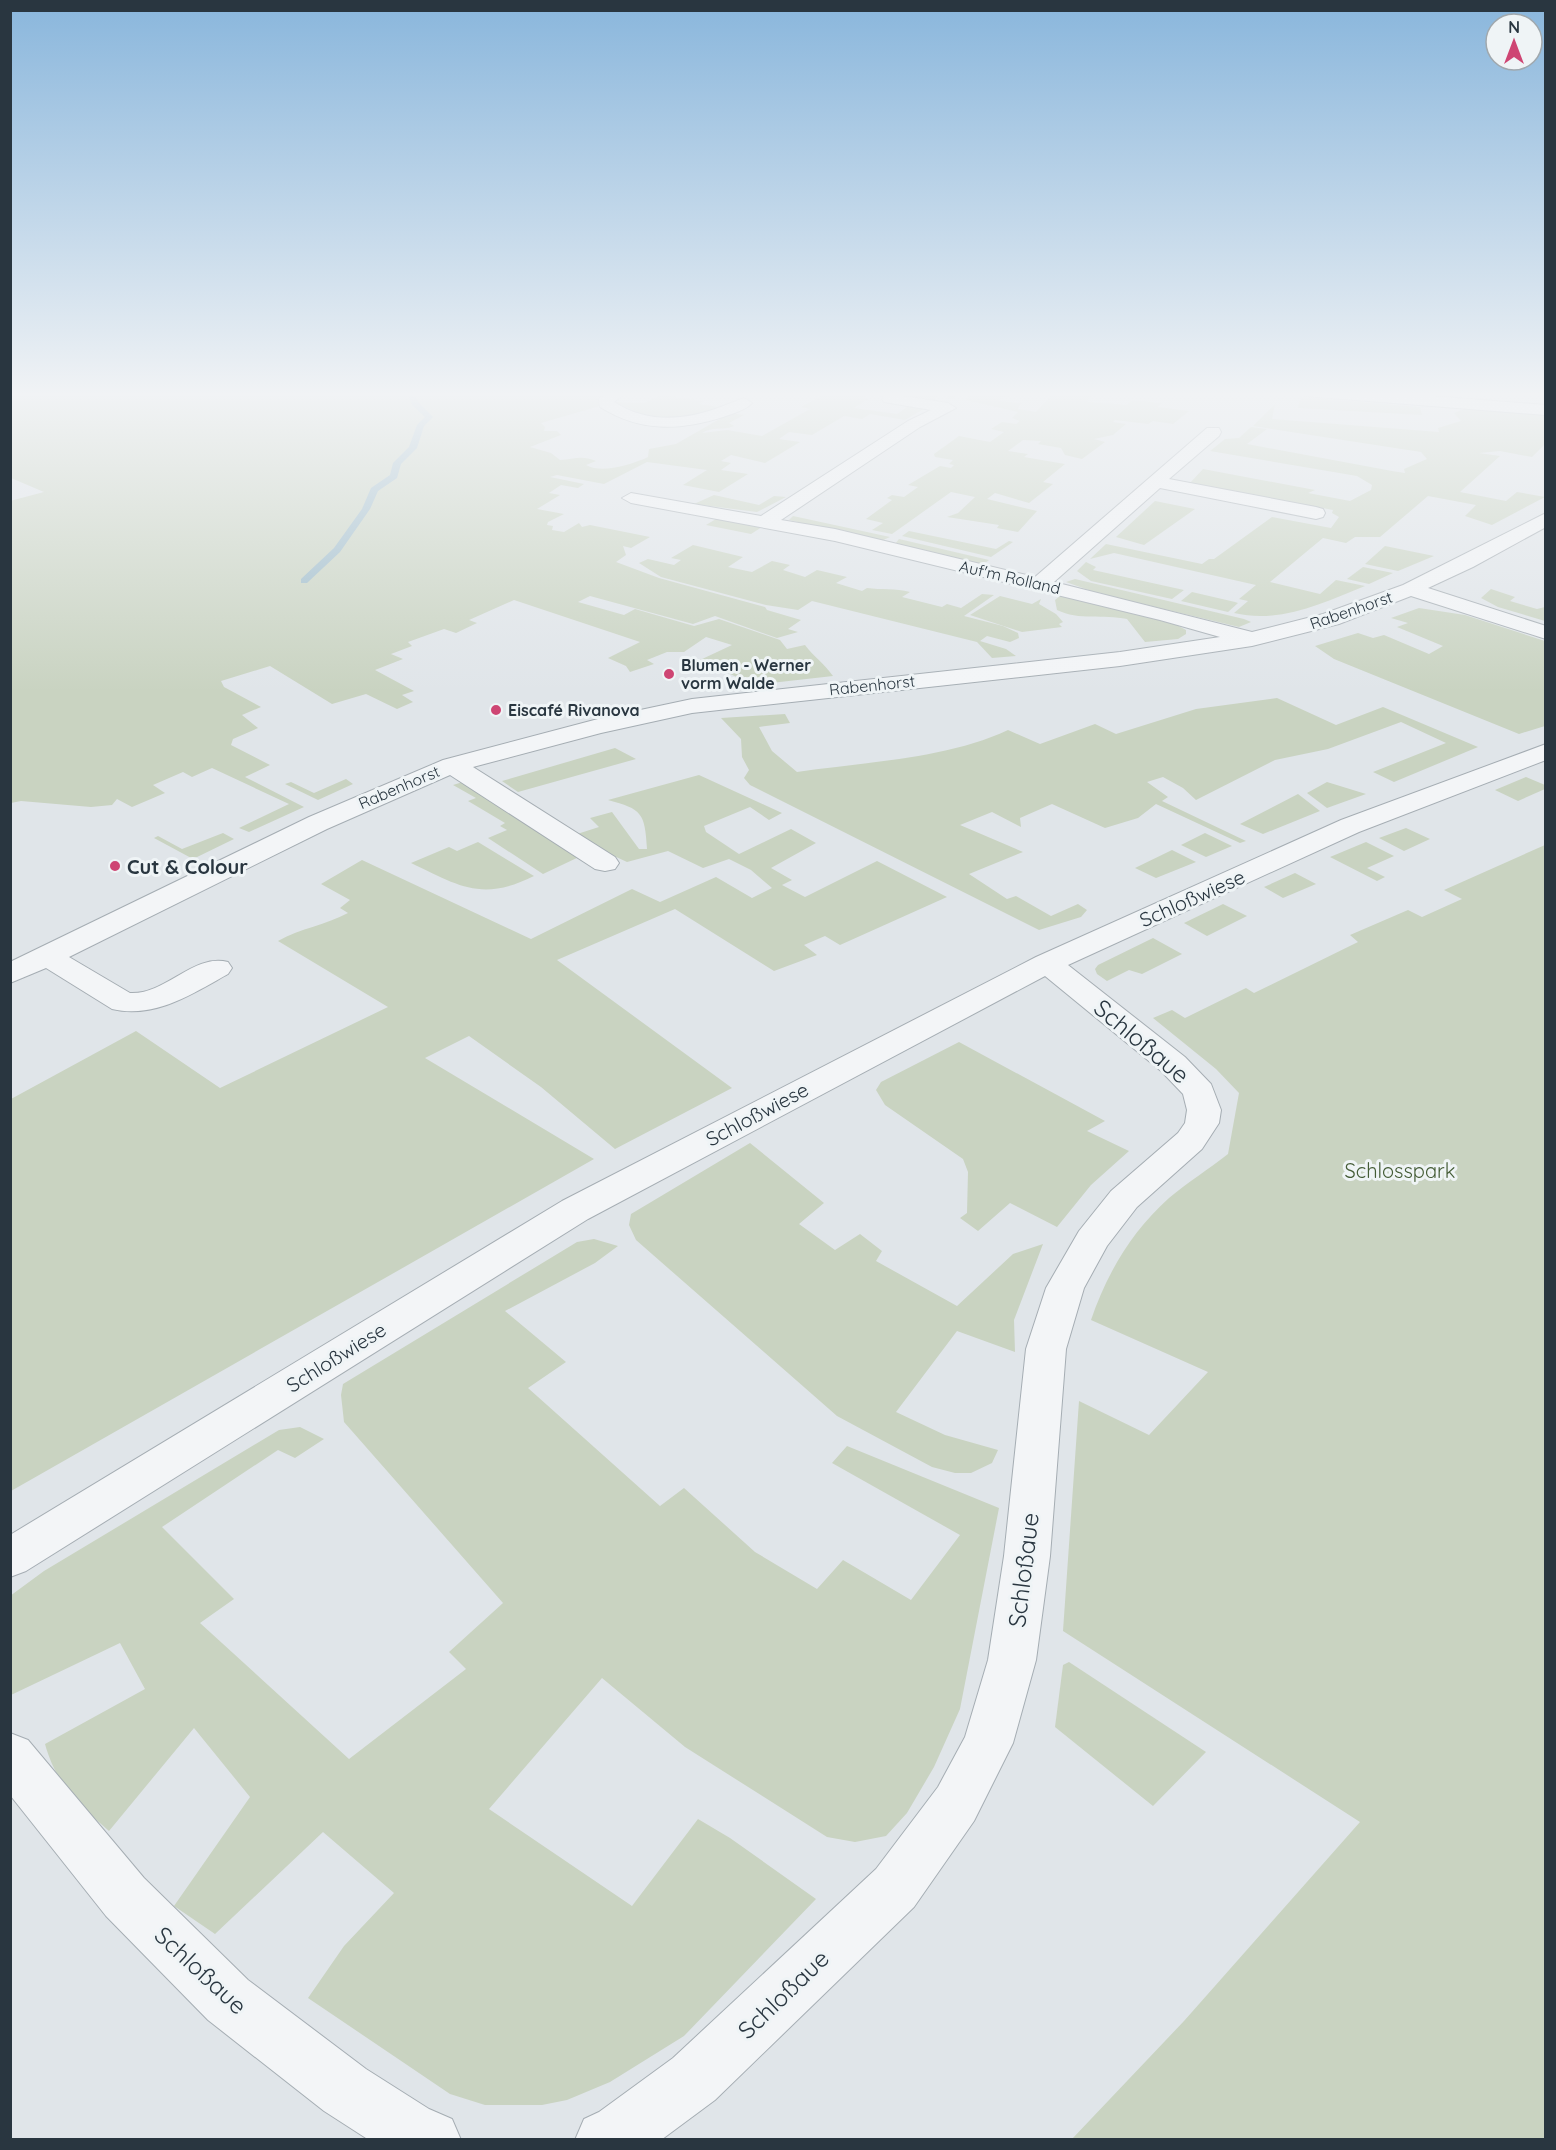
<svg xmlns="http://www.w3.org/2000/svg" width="1556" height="2150" font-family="Quicksand,sans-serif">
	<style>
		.green { fill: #c9d3c1 }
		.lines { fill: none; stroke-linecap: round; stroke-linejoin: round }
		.stream { fill: #9bbac9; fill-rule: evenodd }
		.minor-casing { stroke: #a5adb3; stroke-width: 2 }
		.minor { fill: #f3f5f7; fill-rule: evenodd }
		.poi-dot { fill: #ce4573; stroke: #eff4f6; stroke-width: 2 }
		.labels { text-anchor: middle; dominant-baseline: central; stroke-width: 6; stroke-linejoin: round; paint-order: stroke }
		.far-street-label { font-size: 16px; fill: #293640; stroke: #eff4f6 }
		.far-poi-label { font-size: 16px; font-weight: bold; fill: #293640; stroke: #eff4f6; text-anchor: start }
		.poi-label { font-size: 20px; font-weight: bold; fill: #293640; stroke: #eff4f6; text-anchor: start }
		.street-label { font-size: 20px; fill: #293640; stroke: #eff4f6 }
		.park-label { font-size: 20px; fill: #445c36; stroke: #eff4f6 }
		.near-street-label { font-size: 24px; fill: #293640; stroke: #eff4f6 }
	</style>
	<rect width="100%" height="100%" fill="#e0e5e9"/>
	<!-- green -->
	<g class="green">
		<path d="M 11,391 L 618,391 L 603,405 L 541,423 L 545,427 L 544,431 L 557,431 L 561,435 L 530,447 L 551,453 L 560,460 C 574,459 582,455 596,461 L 586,465 C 602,474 628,465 644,459 L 648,457 L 649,449 L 676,444 L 730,413 L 744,415 L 729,423 L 734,426 C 723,431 712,426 702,433 L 727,430 L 762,436 L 810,409 L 801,407 L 821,396 L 790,391 L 822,395 L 828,391 L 960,391 L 954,399 L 946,398 L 950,393 L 939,392 L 933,403 L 870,394 L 863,398 L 868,399 L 854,408 L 897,414 L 910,405 L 925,408 L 905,420 L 870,414 L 862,419 L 844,416 L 812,435 L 789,432 L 779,439 L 800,442 L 765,463 L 731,455 L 721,461 L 731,463 L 721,470 L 748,474 L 719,492 L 683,485 L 707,470 L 647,462 L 604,484 L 557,475 L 550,477 L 584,484 L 578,488 L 561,485 L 549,493 L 560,495 L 537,509 L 564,514 L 548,522 L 547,525 L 553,526 L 552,530 L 564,532 L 579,523 L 582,527 L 590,525 L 650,537 L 631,548 L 623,546 L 626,555 L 616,562 L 659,578 L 765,607 L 767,610 L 801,620 L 788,629 L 798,632 L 777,638 L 715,616 L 693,624 L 590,596 L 578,602 L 624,615 L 635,609 L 694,626 L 719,619 L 780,640 L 787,649 L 805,645 C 814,657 823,662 833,676 L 754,685 L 700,660 L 732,645 L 706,637 L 684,652 L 667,652 L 647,660 L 654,664 L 630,672 L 626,666 L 608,658 L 640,642 L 514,600 L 469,620 L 477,623 L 456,633 L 444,629 L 408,642 L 412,646 L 391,654 L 403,659 L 375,670 L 414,691 L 402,695 L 413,702 L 397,709 L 366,694 L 332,704 L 270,666 L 221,681 L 224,687 L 261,707 L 242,715 L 258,728 L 233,739 L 231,745 L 270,765 L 245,777 L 304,807 L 249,832 L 239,828 L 289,804 L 212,768 L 192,777 L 183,772 L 153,785 L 165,793 L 132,807 L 117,799 L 112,805 L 91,807 L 21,801 L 11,803 L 10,501 L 44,492 L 11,478 Z"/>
		<path d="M 1003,391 L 1017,392 L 1017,395 L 1001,397 L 999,401 L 1021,403 L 1018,409 L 1036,412 L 1053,394 C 1066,395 1077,391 1091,391 L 1091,396 L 1087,401 L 1089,402 L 1127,405 L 1132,400 L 1161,403 L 1158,407 L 1189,411 L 1173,424 L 1153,421 L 1148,424 L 1115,420 L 1113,422 L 1126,424 L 1113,435 L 1094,439 L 1105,442 L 1082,459 L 1065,455 L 1061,448 L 1038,444 L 1041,441 L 1023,440 L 1008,451 L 1028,454 L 1024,457 L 1065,464 L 1043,482 L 1053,484 L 1029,503 L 995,493 L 987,499 L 1037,511 L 1018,532 L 997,528 L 999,525 L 947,517 L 958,513 L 975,497 L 951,492 L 892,534 L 872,530 L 883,523 L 866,519 L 892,500 L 887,498 L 892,495 L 904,497 L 918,487 L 908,485 L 940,466 L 951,468 L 954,465 L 949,464 L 953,460 L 935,457 L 934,454 L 959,436 L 990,442 L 1004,432 L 991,429 L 1002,422 L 1016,424 L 1020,421 L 1012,418 L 1018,412 L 966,400 L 971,394 L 999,396 Z"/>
		<polygon points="661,395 703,401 699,404 725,408 674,421 657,420 613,402 644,403"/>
		<polygon points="1301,397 1420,407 1422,415 1298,408"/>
		<path d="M 1275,404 L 1272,419 L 1439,432 L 1438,428 L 1461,421 L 1454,413 L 1467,408 L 1545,411 L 1545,444 L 1532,457 L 1500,451 L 1479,453 L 1500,456 L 1460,492 L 1506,501 L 1517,492 L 1545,497 L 1492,525 L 1465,516 L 1476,505 L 1428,496 L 1380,537 L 1355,537 L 1346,543 L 1323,538 L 1270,582 L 1320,594 L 1336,580 L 1365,586 C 1323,603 1280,624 1234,613 L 1248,601 L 1239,599 L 1256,585 L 1114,553 L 1090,559 L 1106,544 L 1202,564 L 1209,559 L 1214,559 L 1272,517 L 1331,528 L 1339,517 L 1332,513 L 1333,510 L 1190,483 L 1203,469 L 1315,490 L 1308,493 L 1350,501 L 1371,490 L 1372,485 L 1357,476 L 1210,451 L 1225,439 L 1239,438 L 1251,427 L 1267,429 L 1247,444 L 1392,471 L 1405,473 L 1404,469 L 1427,459 L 1421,452 L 1253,426 Z"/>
		<polygon points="714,495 759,505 774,496 786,497 757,512 694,504"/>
		<polygon points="1155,501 1195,509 1144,545 1116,537"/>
		<polygon points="793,516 890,537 881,541 873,540 789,520"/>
		<polygon points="716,519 762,527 751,534 706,525"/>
		<polygon points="909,531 996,549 1009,541 1013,542 991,557 902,536"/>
		<polygon points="899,539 989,560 981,566 895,544"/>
		<path d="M 693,545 L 743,557 L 728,567 L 752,572 L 772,561 L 790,565 L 783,570 L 805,577 L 817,570 L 847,577 L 836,583 L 862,591 L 867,588 C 882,590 895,588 910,592 L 902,597 L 942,607 L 947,604 L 961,608 L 982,594 L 994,595 L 964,616 L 1003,626 L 1018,633 L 1019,638 L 1010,642 L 987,636 L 980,641 L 1006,649 L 1016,656 L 992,658 L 977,642 L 812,601 L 798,610 L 766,605 L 661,577 L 639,563 L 648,559 L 674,565 L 681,560 L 671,558 Z"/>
		<polygon points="1385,546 1434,556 1398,571 1365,564"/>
		<polygon points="1086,562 1096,567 1093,570 1184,590 1172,599 1091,581 1077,571"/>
		<polygon points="1363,567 1393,573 1369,584 1347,579"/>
		<polygon points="1075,579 1244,619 1251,622 1239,627 1097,593 1066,582"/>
		<polygon points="1491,589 1515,597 1510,601 1537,609 1545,607 1545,621 1498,607 1481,598"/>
		<polygon points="1192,592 1235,602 1238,603 1228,612 1181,601"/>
		<polygon points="1000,596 1032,604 1041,599 1039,604 1056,614 1063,622 1059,624 1062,627 1022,632 970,615"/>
		<path d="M 1060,596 L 1175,624 L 1186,630 L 1186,634 L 1178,639 L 1145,642 L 1127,619 C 1103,614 1079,621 1057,610 L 1055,600 Z"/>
		<polygon points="1419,608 1465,615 1545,641 1545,726 1519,734 1334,659 1315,646 1358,633 1373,638 1384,635 1429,654 1443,646 1397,627 1408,623 1391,618"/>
		<path d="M 1277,698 L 1336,725 L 1383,707 L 1478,747 L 1394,782 L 1373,772 L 1446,743 L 1401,722 L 1328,749 L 1275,760 L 1196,800 L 1183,788 L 1163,777 L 1147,782 L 1168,797 L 1162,801 L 1246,841 L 1240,843 L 1156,804 L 1138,818 L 1105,828 L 1052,804 L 1020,818 L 1021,827 L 992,812 L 960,825 L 1023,852 L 969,874 L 1007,899 L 1016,896 L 1051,916 L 1078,904 L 1087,910 L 1081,917 L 1039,930 L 750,785 L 744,778 L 749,770 L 742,757 L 741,739 L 721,718 L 785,714 L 790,723 L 759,727 L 772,751 L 797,772 C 865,762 946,759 1008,730 L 1040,744 L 1095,724 L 1116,734 L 1196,709 Z"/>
		<polygon points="615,748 636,759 518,792 502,781"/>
		<path d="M 699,775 L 782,813 L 769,820 L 750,807 L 704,826 L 706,832 L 739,854 L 791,829 L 816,843 L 771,868 L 792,880 L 782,885 L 805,897 L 877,861 L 947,897 L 840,945 L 825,936 L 804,945 L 817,955 L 774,971 L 675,909 L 557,960 L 732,1088 L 615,1149 L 541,1087 L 469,1036 L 425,1058 L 594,1159 L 11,1491 L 11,1099 L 136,1031 L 220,1088 L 388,1007 L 278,941 C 301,928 326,925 348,913 L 340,908 L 350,900 L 321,884 L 362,860 L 531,939 L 632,889 L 660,902 L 716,877 L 752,898 L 772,888 L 751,870 L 729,859 L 703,868 L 668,851 L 627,862 L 571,836 L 599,827 L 590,818 L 612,812 L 639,849 L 647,849 C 645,813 642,809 608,800 Z"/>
		<polygon points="1526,777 1545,785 1545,789 1518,801 1495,790"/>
		<polygon points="346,779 353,784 318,800 285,784 291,782 314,793"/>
		<polygon points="466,781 581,856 543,874 488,838 507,830 500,826 505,823 468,801 476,798 453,785"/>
		<polygon points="1327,782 1366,794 1327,808 1307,793"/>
		<polygon points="1298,794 1320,811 1263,834 1240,824"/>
		<polygon points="1406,828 1430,839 1404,851 1379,838"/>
		<polygon points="223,833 234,839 193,859 154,838 158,836 182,849"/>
		<polygon points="1205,833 1232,846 1206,857 1181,845"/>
		<path d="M 478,842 L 534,876 C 482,902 459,886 411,863 L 449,847 L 457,851 Z"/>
		<polygon points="1366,842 1394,856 1367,868 1385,877 1377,881 1330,857"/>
		<path d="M 1545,845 L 1545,2139 L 1072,2139 L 1184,2021 L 1360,1822 L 1063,1631 L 1079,1401 L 1149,1435 L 1208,1372 L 1091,1320 C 1107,1273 1132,1231 1169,1198 C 1188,1182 1209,1169 1228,1154 L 1239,1093 L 1216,1069 L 1153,1018 L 1172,1010 L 1185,1018 L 1246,988 L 1254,993 L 1358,942 L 1350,935 L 1408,910 L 1422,917 L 1462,899 L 1444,890 Z"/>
		<polygon points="1172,850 1196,862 1156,878 1135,868"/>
		<polygon points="1295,873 1316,884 1283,898 1264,887"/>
		<polygon points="1223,904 1247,916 1207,936 1184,923"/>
		<polygon points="1153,938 1182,954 1142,974 1129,970 1107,981 1097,974 1095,969 1098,965"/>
		<polygon points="959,1042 1105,1121 1087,1131 1129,1151 1091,1185 1057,1227 1010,1203 978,1231 960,1218 967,1213 968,1172 963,1159 885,1105 876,1090 881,1082"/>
		<polygon points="750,1143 824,1203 799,1224 835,1250 860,1234 882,1251 876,1261 957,1306 1013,1254 1043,1244 1014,1320 1015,1352 957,1331 896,1412 945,1435 998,1450 992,1463 971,1473 955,1473 932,1467 837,1416 636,1240 629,1225 631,1214"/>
		<path d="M 594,1239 L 618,1246 L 595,1263 L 505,1311 L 566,1362 L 528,1388 L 660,1506 L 684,1488 L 755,1552 L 817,1589 L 843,1560 L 911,1600 L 960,1535 L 832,1463 L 847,1446 L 999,1508 L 960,1709 L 934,1767 L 907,1813 L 886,1836 L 855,1842 L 827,1837 L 685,1747 L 602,1678 L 489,1809 L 632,1906 L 698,1819 L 730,1838 L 816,1899 L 684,2036 L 610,2082 L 567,2100 L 542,2105 L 485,2105 L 450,2094 L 308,1998 L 344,1946 L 394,1893 L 323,1832 L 215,1934 L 174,1906 L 250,1797 L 194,1728 L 109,1831 C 78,1804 56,1784 45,1744 L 145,1689 L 120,1643 L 11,1695 L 10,1596 L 44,1571 L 279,1430 L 300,1427 L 324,1439 L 295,1458 L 278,1450 L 162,1527 L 234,1599 L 200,1623 L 349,1759 L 466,1669 L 449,1652 L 503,1603 L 344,1422 L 341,1395 L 343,1384 L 577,1242 Z"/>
		<polygon points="1069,1662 1206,1752 1153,1806 1055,1727 1063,1665"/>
	</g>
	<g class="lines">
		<!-- stream -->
		<polygon class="stream" points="407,391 414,391 418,402 433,417 424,426 417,448 401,464 397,478 378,491 370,509 340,552 307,583 301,583 301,579 334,548 362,509 371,488 390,475 393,463 409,447 417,425 425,417 412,405"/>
		<!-- minor casing -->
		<g class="minor-casing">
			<g id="minor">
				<path d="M 609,391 L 628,391 L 614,402 C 647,423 682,421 718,408 C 727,405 735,401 744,398 L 752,403 C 746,410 732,414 723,417 C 679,431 640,432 600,407 L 599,399 Z"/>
				<polygon points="1297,391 1368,391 1546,405 1546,415 1305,396"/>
				<path d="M 890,394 L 948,403 L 956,408 L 920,427 L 781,520 L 835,529 L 1035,577 L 1207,428 L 1219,428 L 1221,432 L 1219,436 L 1169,479 L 1316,507 L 1323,509 L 1325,513 L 1323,517 L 1316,519 L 1160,488 L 1054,582 L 1252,632 L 1323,614 L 1403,585 L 1546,513 L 1546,527 L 1473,567 L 1428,588 L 1546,626 L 1546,639 L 1411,596 L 1339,624 L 1252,646 L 1120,666 L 692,713 L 601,733 L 473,767 L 615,857 L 619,863 L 615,869 L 605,871 L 595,869 L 450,775 L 327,829 L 69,957 L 130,993 C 166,995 193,953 228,962 L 232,968 L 228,974 C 192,994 155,1019 112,1009 L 46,968 L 10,983 L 10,962 L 309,817 L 443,760 L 598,719 L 692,699 L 1120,652 L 1220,637 L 1160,620 L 835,541 L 631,503 L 622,498 L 631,493 L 761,516 L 908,421 L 931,410 L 884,402 L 882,399 L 884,396 Z"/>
				<polygon points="1546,744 1546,760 1359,832 1068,965 1185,1057 1211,1084 1221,1110 1219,1123 1202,1149 1137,1207 1107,1246 1084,1288 1066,1349 1050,1556 1036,1660 1013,1743 974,1821 914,1907 715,2100 661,2140 575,2140 584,2119 599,2112 673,2058 876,1869 938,1787 965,1737 988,1660 1004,1556 1026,1349 1046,1288 1079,1231 1111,1191 1178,1133 1185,1123 1187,1110 1183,1094 1161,1071 1045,976 588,1219 26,1571 10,1577 10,1535 562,1201 1036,957 1341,820"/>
				<polygon points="10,1733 28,1740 144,1878 248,1980 366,2069 429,2109 452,2119 461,2140 369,2140 324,2111 208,2020 106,1916 10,1795"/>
			</g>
		</g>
		<!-- minor -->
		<use href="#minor" class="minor"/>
	</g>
	<!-- sky -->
	<linearGradient id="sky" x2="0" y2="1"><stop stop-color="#89b6dc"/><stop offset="0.57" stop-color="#f1f3f5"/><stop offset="1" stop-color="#f1f3f5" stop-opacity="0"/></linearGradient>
	<rect width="1556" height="692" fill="url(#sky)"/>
	<!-- markers -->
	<g class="poi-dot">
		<circle cx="669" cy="674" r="6"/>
		<circle cx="496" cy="710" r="6"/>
		<circle cx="115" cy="866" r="6"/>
	</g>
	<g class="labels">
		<!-- far-street labels -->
		<g class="far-street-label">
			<text transform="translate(1010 577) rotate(13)">Auf'm Rolland</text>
			<text transform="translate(1351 610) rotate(-19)">Rabenhorst</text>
			<text transform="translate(872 685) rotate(-6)">Rabenhorst</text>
			<text transform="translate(399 787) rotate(-23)">Rabenhorst</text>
		</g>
		<!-- far-poi labels -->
		<g class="far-poi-label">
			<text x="681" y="665">Blumen - Werner<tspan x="681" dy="18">vorm Walde</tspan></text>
			<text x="508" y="710">Eiscafé Rivanova</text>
		</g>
		<!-- poi labels -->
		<g class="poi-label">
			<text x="127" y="866">Cut &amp; Colour</text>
		</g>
		<!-- street labels -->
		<g class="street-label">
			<text transform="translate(1192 898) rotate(-24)">Schloßwiese</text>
			<text transform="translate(757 1114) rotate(-28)">Schloßwiese</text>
			<text transform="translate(336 1357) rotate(-32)">Schloßwiese</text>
		</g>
		<!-- park labels -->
		<g class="park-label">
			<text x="1400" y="1170">Schlosspark</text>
		</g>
		<!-- near-street labels -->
		<g class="near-street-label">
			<text transform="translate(1142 1041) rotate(40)">Schloßaue</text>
			<text transform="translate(1023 1570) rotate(-83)">Schloßaue</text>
			<text transform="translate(201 1970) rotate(43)">Schloßaue</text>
			<text transform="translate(783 1994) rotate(-44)">Schloßaue</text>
		</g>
	</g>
	<!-- border -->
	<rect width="1556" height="2150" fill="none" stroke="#293640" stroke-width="24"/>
	<!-- north arrow -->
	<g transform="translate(1514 42)"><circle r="28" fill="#eff4f6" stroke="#a0a8ad" stroke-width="1.5"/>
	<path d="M0-4.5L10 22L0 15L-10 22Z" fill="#ce4573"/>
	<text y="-9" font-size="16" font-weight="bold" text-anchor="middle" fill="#293640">N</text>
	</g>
</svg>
